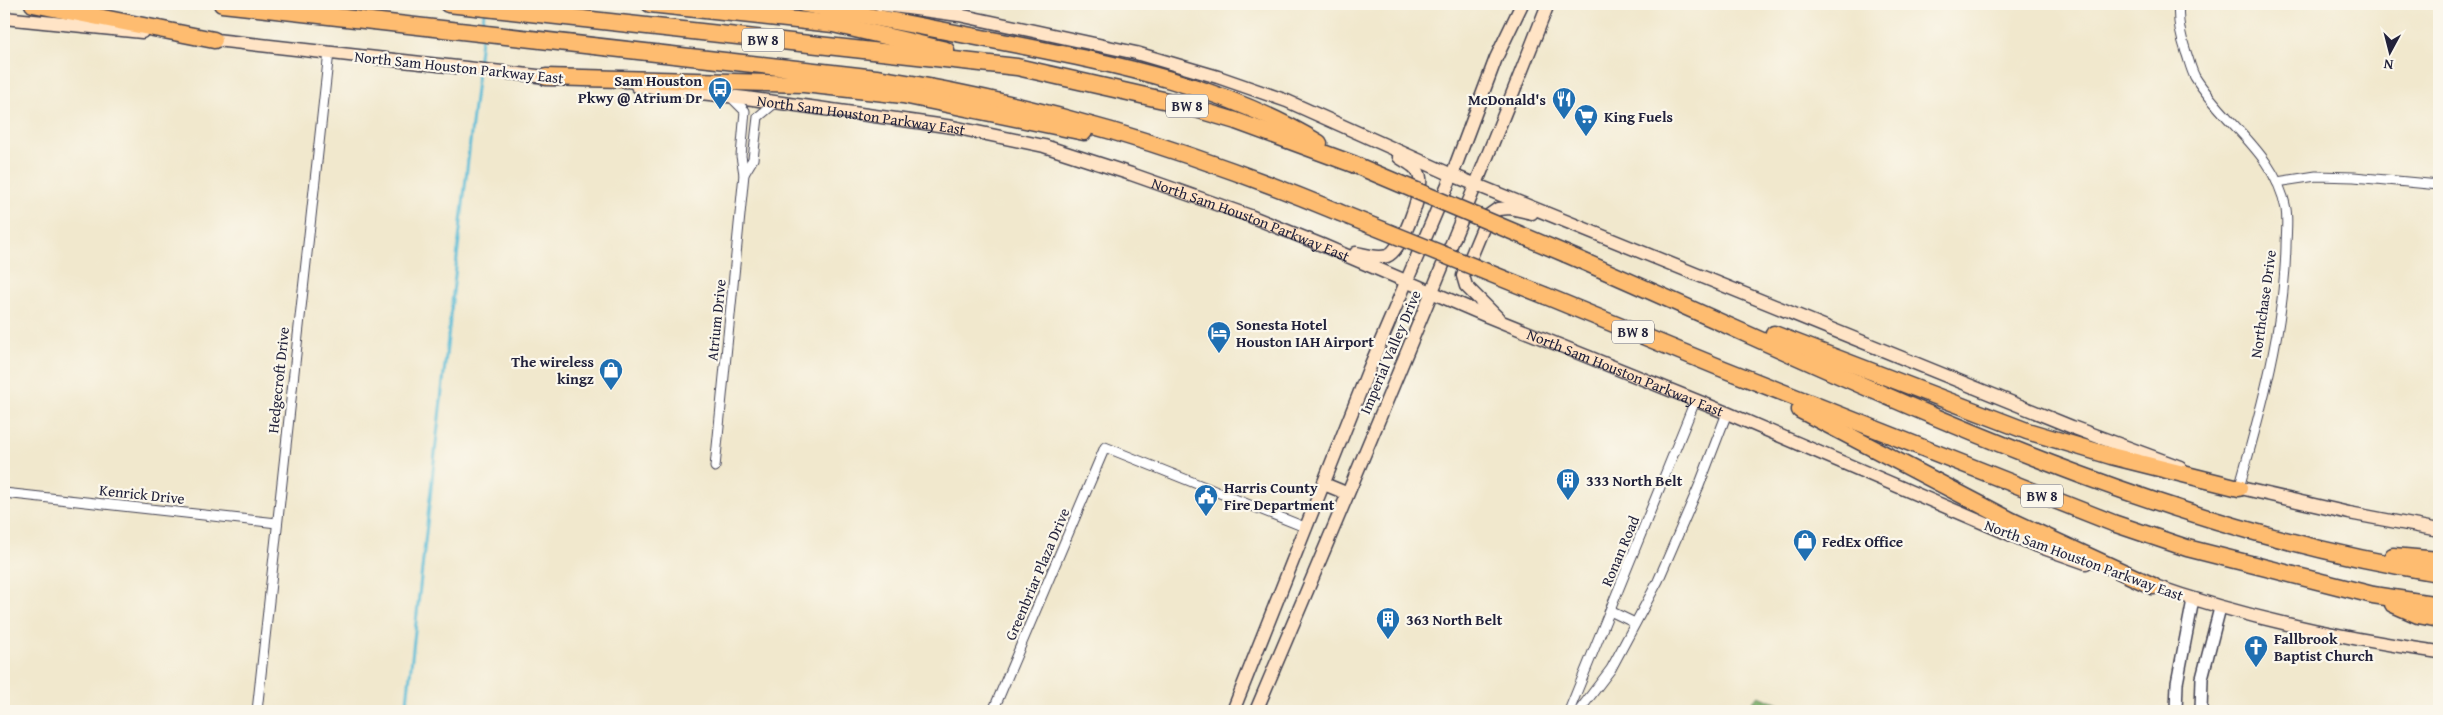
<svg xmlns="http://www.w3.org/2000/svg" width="2443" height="715" font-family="'Gentium Book Plus',serif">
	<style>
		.forest { fill: #78aa65; stroke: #4d6650 }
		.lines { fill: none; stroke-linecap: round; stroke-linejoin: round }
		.stream { stroke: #58bbd6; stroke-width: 3 }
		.minor-casing { stroke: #414051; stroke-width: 11 }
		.tertiary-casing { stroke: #414051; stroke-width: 14 }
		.secondary-casing { stroke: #414051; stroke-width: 15 }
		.motorway-casing { stroke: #414051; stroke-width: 19 }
		.minor { stroke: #fff; stroke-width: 9 }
		.tertiary { stroke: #fff; stroke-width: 11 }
		.secondary { stroke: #ffe4c6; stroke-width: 12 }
		.motorway { stroke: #febc70; stroke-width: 16 }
		.motorway-bridge-casing { stroke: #414051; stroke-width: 19; stroke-linecap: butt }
		.motorway-bridge { stroke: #febc70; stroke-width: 16 }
		.labels { text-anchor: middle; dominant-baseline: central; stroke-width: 4.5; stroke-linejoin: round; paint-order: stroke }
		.shield { fill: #fbf7ec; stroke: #636270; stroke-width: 1 }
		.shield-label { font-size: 14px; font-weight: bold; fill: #22223b }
		.street-label { font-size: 15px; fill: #22223b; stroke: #fbf7ec }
		.poi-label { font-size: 15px; font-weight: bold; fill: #22223b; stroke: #fbf7ec; text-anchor: start }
	</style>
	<rect width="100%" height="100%" fill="#fbf7ec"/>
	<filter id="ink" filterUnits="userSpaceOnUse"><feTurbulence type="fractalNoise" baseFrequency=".02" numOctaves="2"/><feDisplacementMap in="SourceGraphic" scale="10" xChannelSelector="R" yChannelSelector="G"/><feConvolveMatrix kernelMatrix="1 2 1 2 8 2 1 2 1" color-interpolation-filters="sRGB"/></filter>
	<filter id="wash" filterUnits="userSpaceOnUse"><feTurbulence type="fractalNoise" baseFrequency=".0096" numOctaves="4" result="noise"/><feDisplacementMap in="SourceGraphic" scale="20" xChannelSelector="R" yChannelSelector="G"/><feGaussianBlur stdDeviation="1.12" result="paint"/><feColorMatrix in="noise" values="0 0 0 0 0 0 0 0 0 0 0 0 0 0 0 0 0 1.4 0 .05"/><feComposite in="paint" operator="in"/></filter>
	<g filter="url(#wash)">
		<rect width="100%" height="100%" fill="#f1e8cd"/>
		<!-- forest -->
		<g class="forest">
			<polygon points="1759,696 1784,706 1783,711 1742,711"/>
			<polygon points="1684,703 1696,711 1658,711 1659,710"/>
		</g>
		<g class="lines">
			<!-- stream -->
			<g class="stream">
				<polyline points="482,28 484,12"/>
				<polyline points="478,65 481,39"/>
				<polyline points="406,711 478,71"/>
			</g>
		</g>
	</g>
	<g filter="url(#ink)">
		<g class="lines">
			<!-- minor casing -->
			<g class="minor-casing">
				<g id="minor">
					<path d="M 2179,4 C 2177,20 2181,37 2186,52 C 2189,60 2191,70 2195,77 C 2224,124 2275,152 2286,209 C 2288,221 2286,235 2286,247 C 2284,329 2261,410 2239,488"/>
					<polyline points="959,15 960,4"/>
					<polyline points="744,174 753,159 758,117 776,102"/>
					<polyline points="2277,182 2316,176 2354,177 2439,185"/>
					<polyline points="715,467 744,174 741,156 745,111 730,96"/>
					<polyline points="4,493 277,523"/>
					<polyline points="1610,611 1635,623"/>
					<polyline points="257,711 329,52"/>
					<polyline points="993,711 1105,447 1307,528"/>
					<polyline points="1569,711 1695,401"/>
					<polyline points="1579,711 1611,669 1658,581 1699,486 1727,413"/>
				</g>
			</g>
			<!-- tertiary casing -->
			<g class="tertiary-casing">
				<g id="tertiary">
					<polyline points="2176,711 2177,683 2193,600"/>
					<polyline points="2201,711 2202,678 2220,608"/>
				</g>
			</g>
			<!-- secondary casing -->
			<g class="secondary-casing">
				<g id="secondary">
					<polyline points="879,4 959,15 1136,53 1218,77 1287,101 1452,175 2072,427 2180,467"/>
					<polyline points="4,18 142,32"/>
					<polyline points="207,39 555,78"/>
					<path id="s1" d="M 637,86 L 746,98 L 953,127 L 1044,146 L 1131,174 L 1250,216 L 1322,245 L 1487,316 L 1727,413 L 2035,545 L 2086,563"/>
					<path d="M 1356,253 C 1366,255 1377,259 1387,256 C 1402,250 1422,195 1420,178 C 1419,167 1407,163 1399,157"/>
					<polyline points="1498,318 1466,286 1463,276 1488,216 1498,209 1510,208 1532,213"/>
					<polyline points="1324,484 1346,493"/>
					<polyline points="2232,486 2349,513 2439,530"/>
					<path d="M 2146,583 C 2242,617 2338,638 2439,652"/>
					<polyline points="1233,711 1369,369 1452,175 1496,58 1522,4"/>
					<path d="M 1256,711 C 1356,476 1455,241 1548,4"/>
				</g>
			</g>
			<!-- motorway casing -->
			<g class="motorway-casing">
				<g id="motorway">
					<polyline points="33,4 214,40"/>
					<path d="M 222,4 L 876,78 C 1041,104 1183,148 1338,212"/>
					<polyline points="448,4 1017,67 1172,102 1236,121 1353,164"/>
					<polyline points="650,4 833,24 946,50"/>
					<path d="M 804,4 C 874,17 944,31 1013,44 C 1119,65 1225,86 1319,143"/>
					<polyline points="546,77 804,84 903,95 1084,132"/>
					<path d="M 1566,254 C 1850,376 2130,524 2439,573"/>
					<polyline points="1546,296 1721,368 2113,523 2187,548 2373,595 2439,605"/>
					<polyline points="1774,334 2027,431 2111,456 2239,488"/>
					<polyline points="1800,410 2012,521 2153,586"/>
					<polyline points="2393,556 2439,560"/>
					<polyline points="2393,604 2418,615 2439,619"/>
				</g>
			</g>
			<!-- minor -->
			<use href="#minor" class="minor"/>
			<!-- tertiary -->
			<use href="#tertiary" class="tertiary"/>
			<!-- secondary -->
			<use href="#secondary" class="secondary"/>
			<!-- motorway -->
			<use href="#motorway" class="motorway"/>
			<!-- motorway-bridge casing -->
			<g class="motorway-bridge-casing">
				<g id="motorway-bridge">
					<polyline points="1353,164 1566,254"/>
					<polyline points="1338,212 1546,296"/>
				</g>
			</g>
			<!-- motorway-bridge -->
			<use href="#motorway-bridge" class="motorway-bridge"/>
		</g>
	</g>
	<!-- icons -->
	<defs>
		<g id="bus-pin" transform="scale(1.25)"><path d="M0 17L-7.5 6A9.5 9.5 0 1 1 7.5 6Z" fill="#1f6fb2" stroke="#fbf7ec"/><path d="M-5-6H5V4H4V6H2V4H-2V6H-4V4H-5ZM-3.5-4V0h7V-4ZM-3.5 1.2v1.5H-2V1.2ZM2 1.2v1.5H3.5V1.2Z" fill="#fff"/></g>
		<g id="restaurant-pin" transform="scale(1.25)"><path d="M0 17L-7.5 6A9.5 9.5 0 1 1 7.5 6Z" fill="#1f6fb2" stroke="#fbf7ec"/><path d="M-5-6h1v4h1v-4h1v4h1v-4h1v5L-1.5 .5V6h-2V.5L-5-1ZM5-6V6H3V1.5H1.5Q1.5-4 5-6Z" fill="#fff"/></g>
		<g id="supermarket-pin" transform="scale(1.25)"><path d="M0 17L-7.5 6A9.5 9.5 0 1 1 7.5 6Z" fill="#1f6fb2" stroke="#fbf7ec"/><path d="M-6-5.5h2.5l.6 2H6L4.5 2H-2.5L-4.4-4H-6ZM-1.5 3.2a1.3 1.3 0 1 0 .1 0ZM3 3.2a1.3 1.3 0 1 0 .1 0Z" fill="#fff"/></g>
		<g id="hotel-pin" transform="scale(1.25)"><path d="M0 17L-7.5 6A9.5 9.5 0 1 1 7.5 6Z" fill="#1f6fb2" stroke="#fbf7ec"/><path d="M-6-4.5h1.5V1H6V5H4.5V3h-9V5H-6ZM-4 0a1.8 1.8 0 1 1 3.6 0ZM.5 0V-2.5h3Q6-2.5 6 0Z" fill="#fff"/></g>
		<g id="shop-pin" transform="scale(1.25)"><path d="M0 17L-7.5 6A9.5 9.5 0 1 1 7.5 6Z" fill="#1f6fb2" stroke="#fbf7ec"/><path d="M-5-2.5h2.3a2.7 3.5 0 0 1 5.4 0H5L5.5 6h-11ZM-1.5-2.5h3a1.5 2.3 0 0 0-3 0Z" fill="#fff"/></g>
		<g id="building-pin" transform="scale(1.25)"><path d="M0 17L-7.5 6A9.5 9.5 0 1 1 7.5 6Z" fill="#1f6fb2" stroke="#fbf7ec"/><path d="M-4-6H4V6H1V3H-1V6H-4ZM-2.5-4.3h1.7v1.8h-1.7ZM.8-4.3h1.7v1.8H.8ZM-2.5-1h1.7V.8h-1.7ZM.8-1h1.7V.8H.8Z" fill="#fff"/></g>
		<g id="civic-pin" transform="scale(1.25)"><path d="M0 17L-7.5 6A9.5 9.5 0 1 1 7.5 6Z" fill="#1f6fb2" stroke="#fbf7ec"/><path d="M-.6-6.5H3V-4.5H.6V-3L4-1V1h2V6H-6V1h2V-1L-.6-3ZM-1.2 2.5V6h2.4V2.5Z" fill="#fff"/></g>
		<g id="church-pin" transform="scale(1.25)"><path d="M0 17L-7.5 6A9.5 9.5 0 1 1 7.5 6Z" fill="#1f6fb2" stroke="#fbf7ec"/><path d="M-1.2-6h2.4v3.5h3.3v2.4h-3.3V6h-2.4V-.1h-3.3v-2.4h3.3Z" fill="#fff"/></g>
	</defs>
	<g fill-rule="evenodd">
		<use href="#bus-pin" x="720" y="89"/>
		<use href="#restaurant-pin" x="1564" y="99"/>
		<use href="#supermarket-pin" x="1586" y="116"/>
		<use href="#hotel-pin" x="1219" y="333"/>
		<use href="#shop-pin" x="611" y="370"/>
		<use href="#building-pin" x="1568" y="480"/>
		<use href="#civic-pin" x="1206" y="496"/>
		<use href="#shop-pin" x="1805" y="541"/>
		<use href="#building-pin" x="1388" y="619"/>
		<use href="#church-pin" x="2256" y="647"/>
	</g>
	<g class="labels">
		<!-- shield labels -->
		<g class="shield">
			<rect x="742" y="28.5" width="42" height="23" rx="4"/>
			<rect x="1166" y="94.5" width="42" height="23" rx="4"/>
			<rect x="1612" y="320.5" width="42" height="23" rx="4"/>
			<rect x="2021" y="484.5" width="42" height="23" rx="4"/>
		</g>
		<g class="shield-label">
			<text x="763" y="40">BW 8</text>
			<text x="1187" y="106">BW 8</text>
			<text x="1633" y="332">BW 8</text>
			<text x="2042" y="496">BW 8</text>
		</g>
		<!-- street labels -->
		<g class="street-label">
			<text transform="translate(459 67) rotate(6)">North Sam Houston Parkway East</text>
			<text stroke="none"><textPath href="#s1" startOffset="226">North Sam Houston Parkway East</textPath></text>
			<text stroke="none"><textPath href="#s1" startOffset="631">North Sam Houston Parkway East</textPath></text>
			<text transform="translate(2263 304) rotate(-82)">Northchase Drive</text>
			<text transform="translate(716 320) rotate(-84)">Atrium Drive</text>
			<text transform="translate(1390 352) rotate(-67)">Imperial Valley Drive</text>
			<text stroke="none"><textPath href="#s1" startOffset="1036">North Sam Houston Parkway East</textPath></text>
			<text transform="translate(278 380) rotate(-84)">Hedgecroft Drive</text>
			<text transform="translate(142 494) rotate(6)">Kenrick Drive</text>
			<text transform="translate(1620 551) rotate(-67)">Ronan Road</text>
			<text transform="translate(2084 560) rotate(20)">North Sam Houston Parkway East</text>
			<text transform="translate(1037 574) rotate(-67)">Greenbriar Plaza Drive</text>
		</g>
		<!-- poi labels -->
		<g class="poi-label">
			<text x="702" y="80" text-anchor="end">Sam Houston<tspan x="702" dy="17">Pkwy @ Atrium Dr</tspan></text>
			<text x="1546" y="99" text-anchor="end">McDonald's</text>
			<text x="1604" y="116">King Fuels</text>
			<text x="1236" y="324">Sonesta Hotel<tspan x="1236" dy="17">Houston IAH Airport</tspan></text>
			<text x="594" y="361" text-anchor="end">The wireless<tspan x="594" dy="17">kingz</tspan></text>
			<text x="1586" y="480">333 North Belt</text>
			<text x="1224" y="487">Harris County<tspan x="1224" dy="17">Fire Department</tspan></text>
			<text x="1822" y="541">FedEx Office</text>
			<text x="1406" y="619">363 North Belt</text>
			<text x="2274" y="638">Fallbrook<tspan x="2274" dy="17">Baptist Church</tspan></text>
		</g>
	</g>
	<!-- margin -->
	<rect width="2443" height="715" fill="none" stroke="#fbf7ec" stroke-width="20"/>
	<!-- north arrow -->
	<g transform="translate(2390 52) rotate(187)" stroke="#fbf7ec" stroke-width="4" paint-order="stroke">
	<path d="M0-4L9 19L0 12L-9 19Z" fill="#22223b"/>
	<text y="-8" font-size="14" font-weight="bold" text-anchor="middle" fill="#22223b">N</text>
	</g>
</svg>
